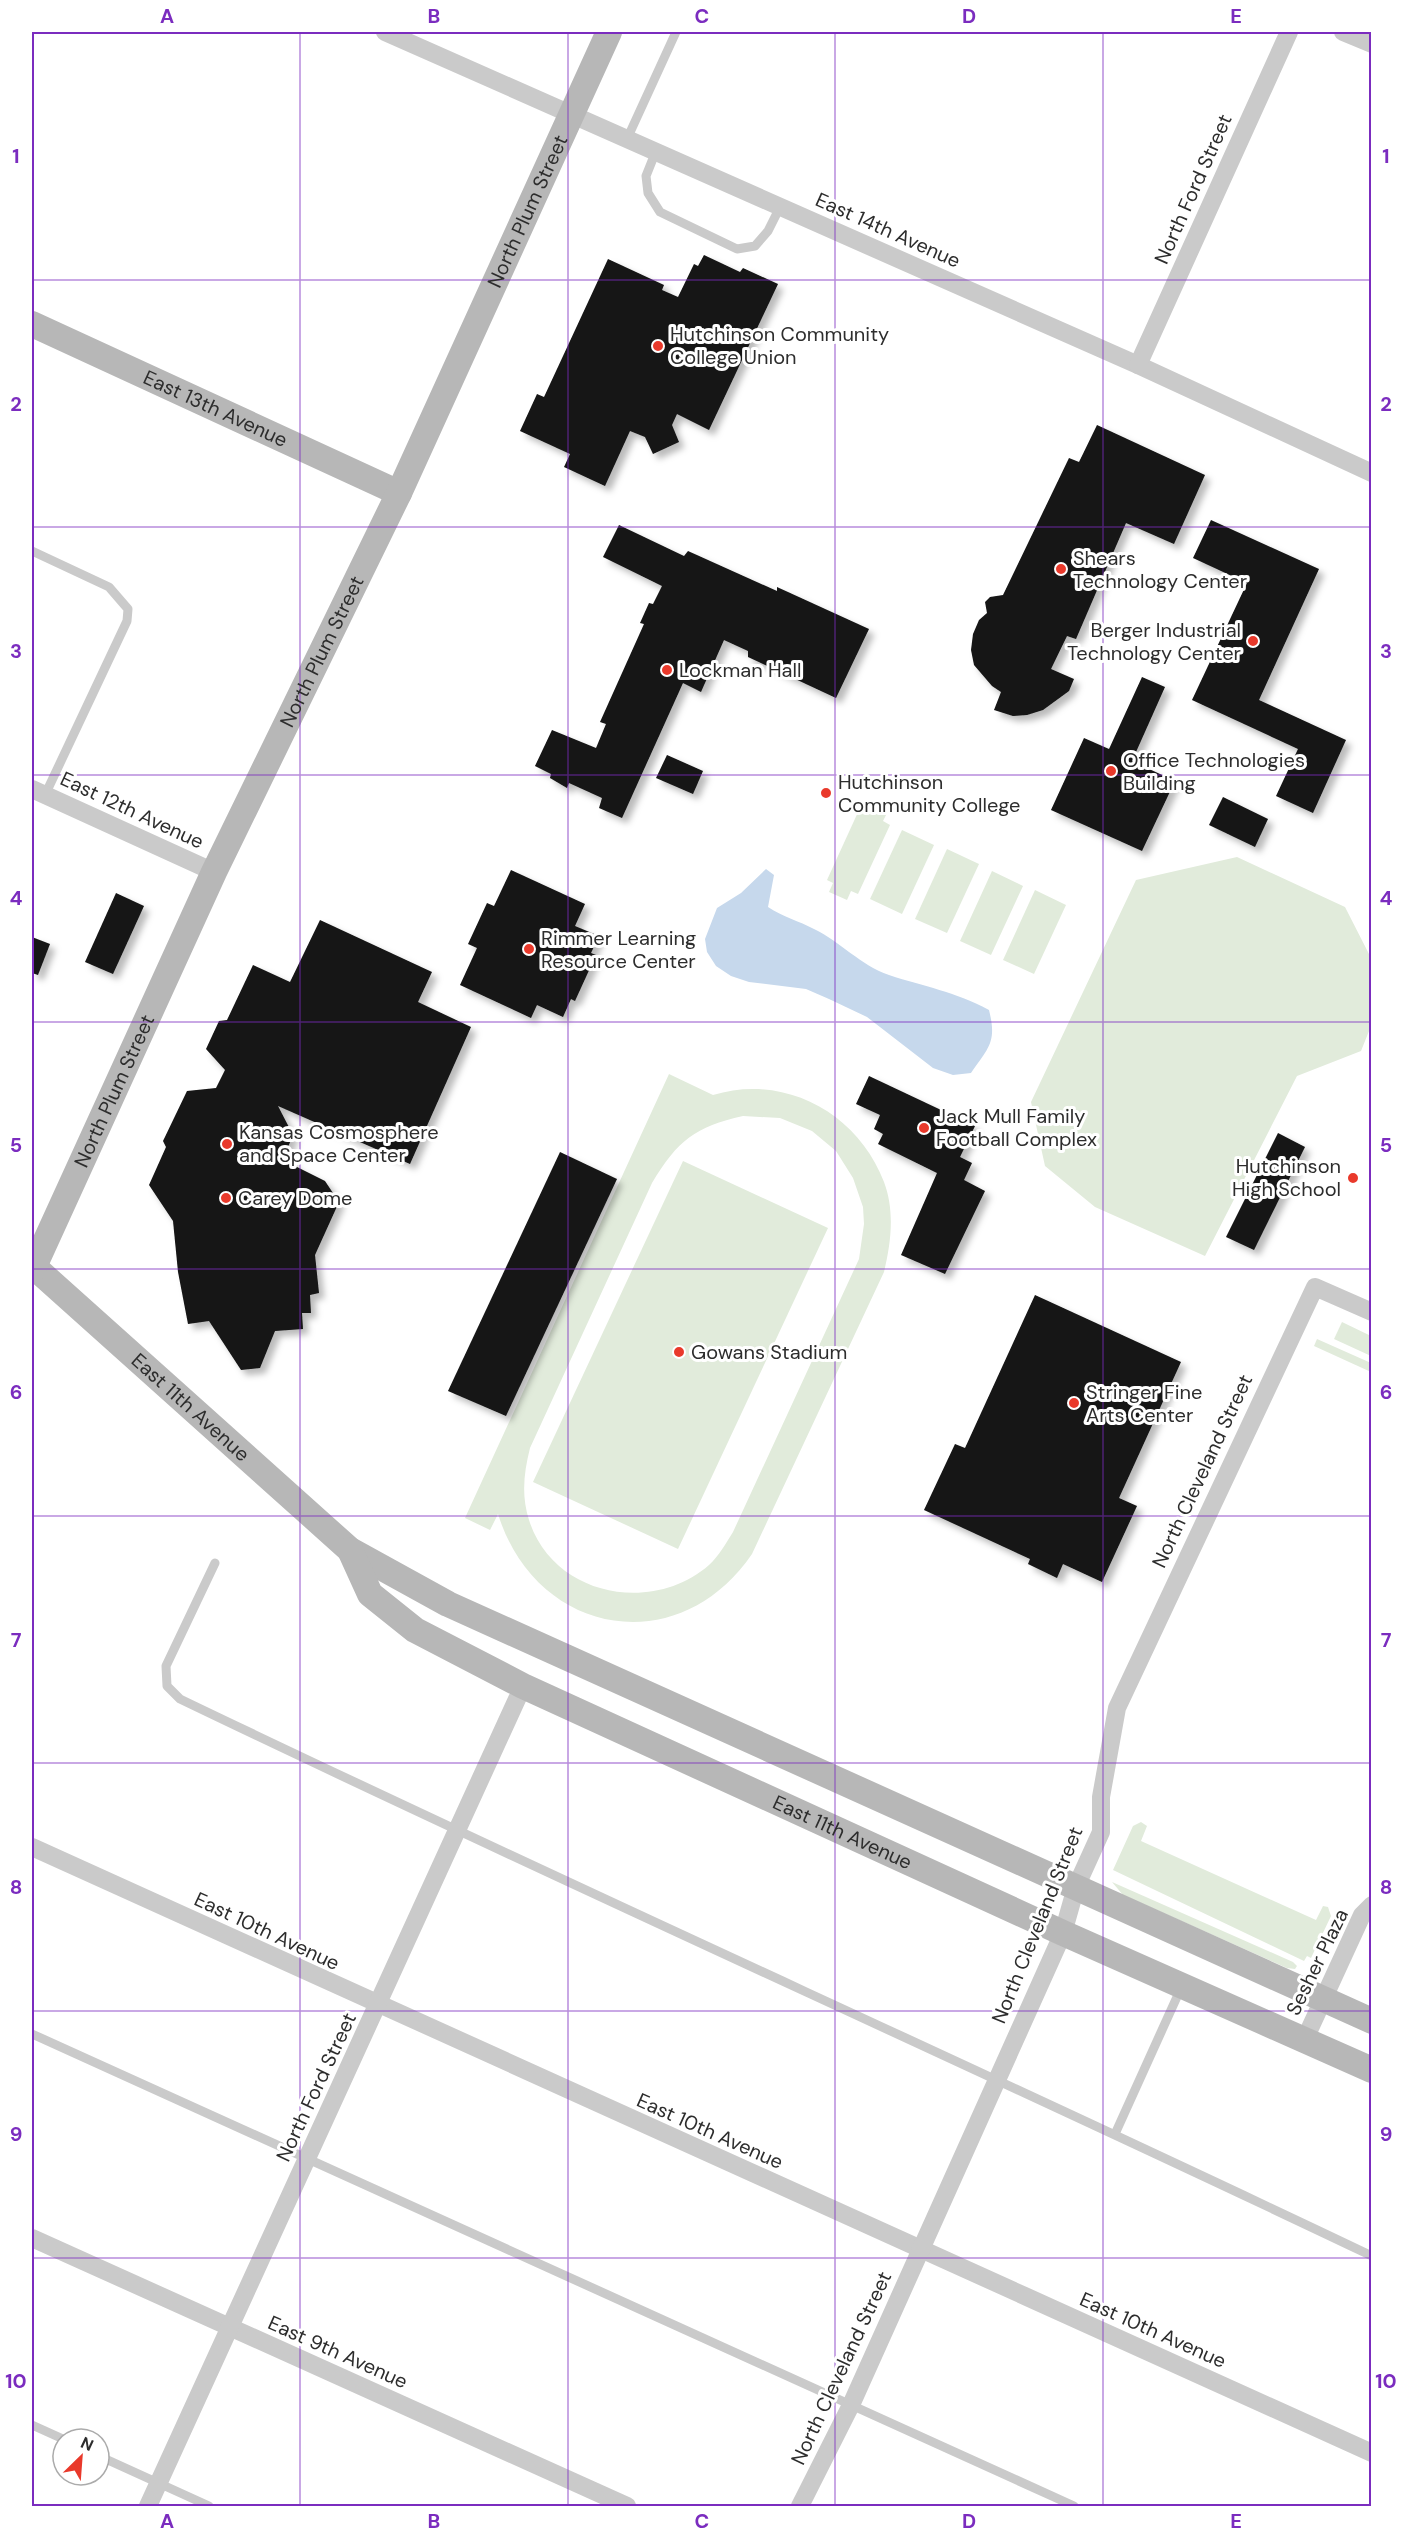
<svg xmlns="http://www.w3.org/2000/svg" width="1403" height="2538" font-family="'DM Sans',sans-serif">
	<style>
		.green { fill: #e1ebdb; fill-rule: evenodd }
		.water { fill: #c6d8ec }
		.building { fill: #141414; filter: url(#shadow) }
		.lines { fill: none; stroke-linecap: round; stroke-linejoin: round }
		.lane { stroke: #cacaca; stroke-width: 9 }
		.street { stroke: #cacaca; stroke-width: 18 }
		.secondary { stroke: #b7b7b7; stroke-width: 26 }
		.grid { fill: none; stroke: #7b2cbf; stroke-width: 1.5; stroke-opacity: 0.55 }
		.poi-dot { fill: #e9392b; stroke: #fff; stroke-width: 2 }
		.labels { text-anchor: middle; dominant-baseline: central; stroke-width: 6; stroke-linejoin: round; paint-order: stroke }
		.street-label { font-size: 20px; fill: #2d2d2d; stroke: #fff }
		.poi-label { font-size: 20px; fill: #2d2d2d; stroke: #fff; text-anchor: start }
		.neatline { fill: none; stroke: #7b2cbf; stroke-width: 2 }
		.grid-label { font-size: 20px; text-anchor: middle; font-weight: bold; fill: #7b2cbf }
	</style>
	<defs>
		<filter id="shadow"><feDropShadow dx="5.5" dy="5.5" stdDeviation="3" flood-color="#0004"/></filter>
	</defs>
	<rect width="100%" height="100%" fill="#fff"/>
	<!-- green -->
	<g class="green">
		<polygon points="870,803 888,811 883,821 890,825 858,894 851,891 847,900 829,892 833,883 827,880 859,810 865,813"/>
		<polygon points="902,830 934,845 902,914 870,899"/>
		<polygon points="947,849 979,864 947,933 915,919"/>
		<polygon points="1237,857 1345,907 1371,958 1371,1026 1361,1051 1297,1076 1205,1256 1095,1207 1045,1166 1031,1102 1136,880"/>
		<polygon points="992,871 1023,886 991,955 960,941"/>
		<polygon points="1035,890 1066,905 1034,974 1003,960"/>
		<path d="M 669,1074 L 713,1095 C 784,1073 858,1113 884,1182 C 895,1211 891,1243 884,1272 L 752,1554 C 678,1662 536,1636 498,1514 L 490,1530 L 465,1518 ZM 743,1116 L 780,1118 L 812,1131 L 836,1151 L 853,1178 L 863,1207 L 864,1224 L 859,1259 L 733,1532 C 726,1543 719,1556 709,1565 C 652,1615 553,1596 529,1520 C 521,1495 524,1472 530,1448 L 652,1183 C 678,1140 695,1127 743,1116 Z"/>
		<polygon points="683,1161 828,1228 678,1549 533,1482"/>
		<polygon points="1342,1322 1371,1336 1371,1356 1334,1339"/>
		<polygon points="1317,1339 1371,1363 1371,1372 1314,1346"/>
		<polygon points="1141,1822 1147,1826 1141,1841 1316,1920 1323,1906 1328,1907 1331,1916 1311,1958 1307,1956 1304,1961 1113,1870 1133,1826"/>
		<polygon points="1112,1882 1293,1962 1297,1966 1295,1969 1287,1968 1123,1895"/>
	</g>
	<!-- water -->
	<path class="water" d="M 766,869 L 774,875 L 768,907 C 783,917 799,921 814,929 C 841,942 860,965 889,975 C 925,987 954,991 989,1010 C 997,1042 989,1047 971,1073 L 953,1075 L 933,1068 L 867,1017 L 829,999 L 806,989 L 749,982 L 731,976 L 716,966 L 707,952 L 705,939 L 717,908 L 741,893 Z"/>
	<!-- building -->
	<g class="building">
		<polygon points="704,255 740,272 743,268 778,284 709,430 677,414 672,425 679,442 653,454 645,437 630,431 605,486 564,467 570,454 520,431 537,394 544,397 608,259 664,285 662,290 678,297 694,264 698,266"/>
		<polygon points="1097,425 1205,475 1174,544 1126,523 1076,639 1067,636 1051,669 1074,679 1069,691 1043,710 1027,715 1013,716 994,710 1001,692 992,686 974,665 971,650 973,634 979,620 987,613 985,602 990,597 1003,595 1069,458 1079,462"/>
		<polygon points="1211,520 1319,569 1259,700 1346,740 1313,813 1276,796 1298,749 1192,700 1247,583 1193,558"/>
		<polygon points="619,525 684,556 688,551 777,591 777,587 869,629 836,698 748,657 748,651 724,640 701,692 683,683 622,818 599,808 602,798 569,783 567,788 550,778 551,774 535,766 552,730 596,748 606,724 600,722 644,624 640,623 649,603 653,604 662,586 603,557"/>
		<polygon points="1142,677 1165,687 1132,761 1175,781 1142,851 1051,810 1084,738 1109,749"/>
		<polygon points="667,755 703,771 693,794 656,778"/>
		<polygon points="1223,797 1268,819 1255,847 1209,825"/>
		<polygon points="511,870 585,904 575,926 599,936 591,953 596,955 575,1001 571,999 563,1017 537,1005 531,1018 460,985 477,948 468,944 487,903 494,906"/>
		<polygon points="116,893 144,906 113,974 85,962"/>
		<polygon points="320,920 432,972 418,1002 471,1027 410,1164 278,1106 293,1135 286,1152 295,1166 325,1181 339,1202 315,1255 319,1293 310,1295 311,1313 302,1313 303,1329 275,1331 260,1368 241,1370 209,1321 188,1324 178,1272 173,1221 149,1185 166,1147 163,1141 187,1091 216,1088 225,1070 206,1049 219,1021 227,1020 253,965 290,982"/>
		<polygon points="32,937 50,944 38,975 32,973"/>
		<polygon points="869,1076 975,1126 960,1157 972,1163 964,1180 985,1191 945,1274 901,1255 937,1173 878,1144 883,1134 874,1129 880,1115 856,1104"/>
		<polygon points="1278,1133 1305,1147 1254,1250 1226,1237"/>
		<polygon points="560,1152 617,1179 506,1416 448,1391"/>
		<polygon points="1035,1295 1181,1362 1119,1498 1137,1506 1102,1582 1063,1564 1057,1578 1028,1564 1030,1559 924,1510 955,1444 965,1448"/>
	</g>
	<g class="lines">
		<!-- lane -->
		<g class="lane">
			<polyline points="627,139 676,32"/>
			<polyline points="656,151 646,176 648,193 660,212 737,249 755,246 768,231 780,207"/>
			<polyline points="32,551 109,587 128,609 127,621 45,795"/>
			<path d="M 215,1563 L 166,1666 L 167,1686 L 180,1699 C 575,1889 976,2067 1372,2256"/>
			<polyline points="32,2034 1074,2506"/>
			<polyline points="1115,2134 1181,1988"/>
			<polyline points="32,2425 63,2439"/>
			<polyline points="99,2456 209,2506"/>
		</g>
		<!-- street -->
		<g class="street">
			<polyline points="385,32 1138,365 1372,473"/>
			<polyline points="1343,32 1372,44"/>
			<polyline points="1138,365 1289,32"/>
			<polyline points="32,789 214,872"/>
			<polyline points="32,1847 1372,2453"/>
			<polyline points="1305,2039 1362,1915 1372,1905"/>
			<polyline points="32,2238 627,2506"/>
			<polyline points="148,2506 523,1686"/>
			<polyline points="800,2506 851,2405 1063,1933 1076,1887 1101,1832 1101,1797 1117,1708 1315,1287 1372,1312"/>
		</g>
		<!-- secondary -->
		<g class="secondary">
			<path id="s1" d="M 32,324 L 399,493"/>
			<path id="s2" d="M 32,1265 L 350,1550 L 448,1604 L 1372,2021"/>
			<path id="s3" d="M 32,1271 L 214,872 L 399,493 L 609,32"/>
			<path id="s4" d="M 350,1550 L 370,1594 L 415,1630 L 523,1686 L 1063,1933 L 1372,2070"/>
		</g>
	</g>
	<!-- grid -->
	<path class="grid" d="M 300,32 L 300,2506M 568,32 L 568,2506M 835,32 L 835,2506M 1103,32 L 1103,2506M 32,280 L 1372,280M 32,527 L 1372,527M 32,775 L 1372,775M 32,1022 L 1372,1022M 32,1269 L 1372,1269M 32,1516 L 1372,1516M 32,1763 L 1372,1763M 32,2011 L 1372,2011M 32,2258 L 1372,2258"/>
	<!-- markers -->
	<g class="poi-dot">
		<circle cx="658" cy="346" r="6"/>
		<circle cx="1061" cy="569" r="6"/>
		<circle cx="1253" cy="641" r="6"/>
		<circle cx="667" cy="670" r="6"/>
		<circle cx="1111" cy="771" r="6"/>
		<circle cx="826" cy="793" r="6"/>
		<circle cx="529" cy="949" r="6"/>
		<circle cx="924" cy="1128" r="6"/>
		<circle cx="227" cy="1144" r="6"/>
		<circle cx="1353" cy="1178" r="6"/>
		<circle cx="226" cy="1198" r="6"/>
		<circle cx="679" cy="1352" r="6"/>
		<circle cx="1074" cy="1403" r="6"/>
	</g>
	<g class="labels">
		<!-- street labels -->
		<g class="street-label">
			<text transform="translate(1193 189) rotate(-66)">North Ford Street</text>
			<text stroke="none"><textPath href="#s3" startOffset="1170">North Plum Street</textPath></text>
			<text transform="translate(888 230) rotate(24)">East 14th Avenue</text>
			<text stroke="none"><textPath href="#s1" startOffset="202">East 13th Avenue</textPath></text>
			<text stroke="none"><textPath href="#s3" startOffset="684">North Plum Street</textPath></text>
			<text transform="translate(132 810) rotate(25)">East 12th Avenue</text>
			<text stroke="none"><textPath href="#s3" startOffset="198">North Plum Street</textPath></text>
			<text stroke="none"><textPath href="#s2" startOffset="213">East 11th Avenue</textPath></text>
			<text transform="translate(1202 1471) rotate(-65)">North Cleveland Street</text>
			<text stroke="none"><textPath href="#s4" startOffset="579">East 11th Avenue</textPath></text>
			<text transform="translate(1037 1925) rotate(-68)">North Cleveland Street</text>
			<text transform="translate(267 1931) rotate(25)">East 10th Avenue</text>
			<text transform="translate(1317 1962) rotate(-64)">Sesher Plaza</text>
			<text transform="translate(316 2087) rotate(-65)">North Ford Street</text>
			<text transform="translate(710 2131) rotate(24)">East 10th Avenue</text>
			<text transform="translate(1153 2330) rotate(24)">East 10th Avenue</text>
			<text transform="translate(338 2352) rotate(24)">East 9th Avenue</text>
			<text transform="translate(841 2368) rotate(-65)">North Cleveland Street</text>
		</g>
		<!-- poi labels -->
		<g class="poi-label">
			<text x="670" y="334">Hutchinson Community<tspan x="670" dy="23">College Union</tspan></text>
			<text x="1073" y="558">Shears<tspan x="1073" dy="23">Technology Center</tspan></text>
			<text x="1241" y="630" text-anchor="end">Berger Industrial<tspan x="1241" dy="23">Technology Center</tspan></text>
			<text x="679" y="670">Lockman Hall</text>
			<text x="1123" y="760">Office Technologies<tspan x="1123" dy="23">Building</tspan></text>
			<text x="838" y="782">Hutchinson<tspan x="838" dy="23">Community College</tspan></text>
			<text x="541" y="938">Rimmer Learning<tspan x="541" dy="23">Resource Center</tspan></text>
			<text x="936" y="1116">Jack Mull Family<tspan x="936" dy="23">Football Complex</tspan></text>
			<text x="239" y="1132">Kansas Cosmosphere<tspan x="239" dy="23">and Space Center</tspan></text>
			<text x="1341" y="1166" text-anchor="end">Hutchinson<tspan x="1341" dy="23">High School</tspan></text>
			<text x="238" y="1198">Carey Dome</text>
			<text x="691" y="1352">Gowans Stadium</text>
			<text x="1086" y="1392">Stringer Fine<tspan x="1086" dy="23">Arts Center</tspan></text>
		</g>
	</g>
	<!-- border -->
	<rect width="1403" height="2538" fill="none" stroke="#ffffff" stroke-width="66"/>
	<!-- north arrow -->
	<g transform="translate(81 2457) rotate(25)"><circle r="28" fill="#ffffff" stroke="#ababab" stroke-width="1.5"/>
	<path d="M0-4.5L10 22L0 15L-10 22Z" fill="#e9392b"/>
	<text y="-9" font-size="16" font-weight="bold" text-anchor="middle" fill="#2d2d2d">N</text>
	</g>
	<rect x="33" y="33" width="1337" height="2472" class="neatline"/>
	<g class="grid-label">
		<text x="167" y="23">A</text>
		<text x="434" y="23">B</text>
		<text x="702" y="23">C</text>
		<text x="969" y="23">D</text>
		<text x="1236" y="23">E</text>
		<text x="16" y="163">1</text>
		<text x="1386" y="163">1</text>
		<text x="16" y="411">2</text>
		<text x="1386" y="411">2</text>
		<text x="16" y="658">3</text>
		<text x="1386" y="658">3</text>
		<text x="16" y="905">4</text>
		<text x="1386" y="905">4</text>
		<text x="16" y="1152">5</text>
		<text x="1386" y="1152">5</text>
		<text x="16" y="1399">6</text>
		<text x="1386" y="1399">6</text>
		<text x="16" y="1647">7</text>
		<text x="1386" y="1647">7</text>
		<text x="16" y="1894">8</text>
		<text x="1386" y="1894">8</text>
		<text x="16" y="2141">9</text>
		<text x="1386" y="2141">9</text>
		<text x="16" y="2388">10</text>
		<text x="1386" y="2388">10</text>
		<text x="167" y="2528">A</text>
		<text x="434" y="2528">B</text>
		<text x="702" y="2528">C</text>
		<text x="969" y="2528">D</text>
		<text x="1236" y="2528">E</text>
	</g>
</svg>
